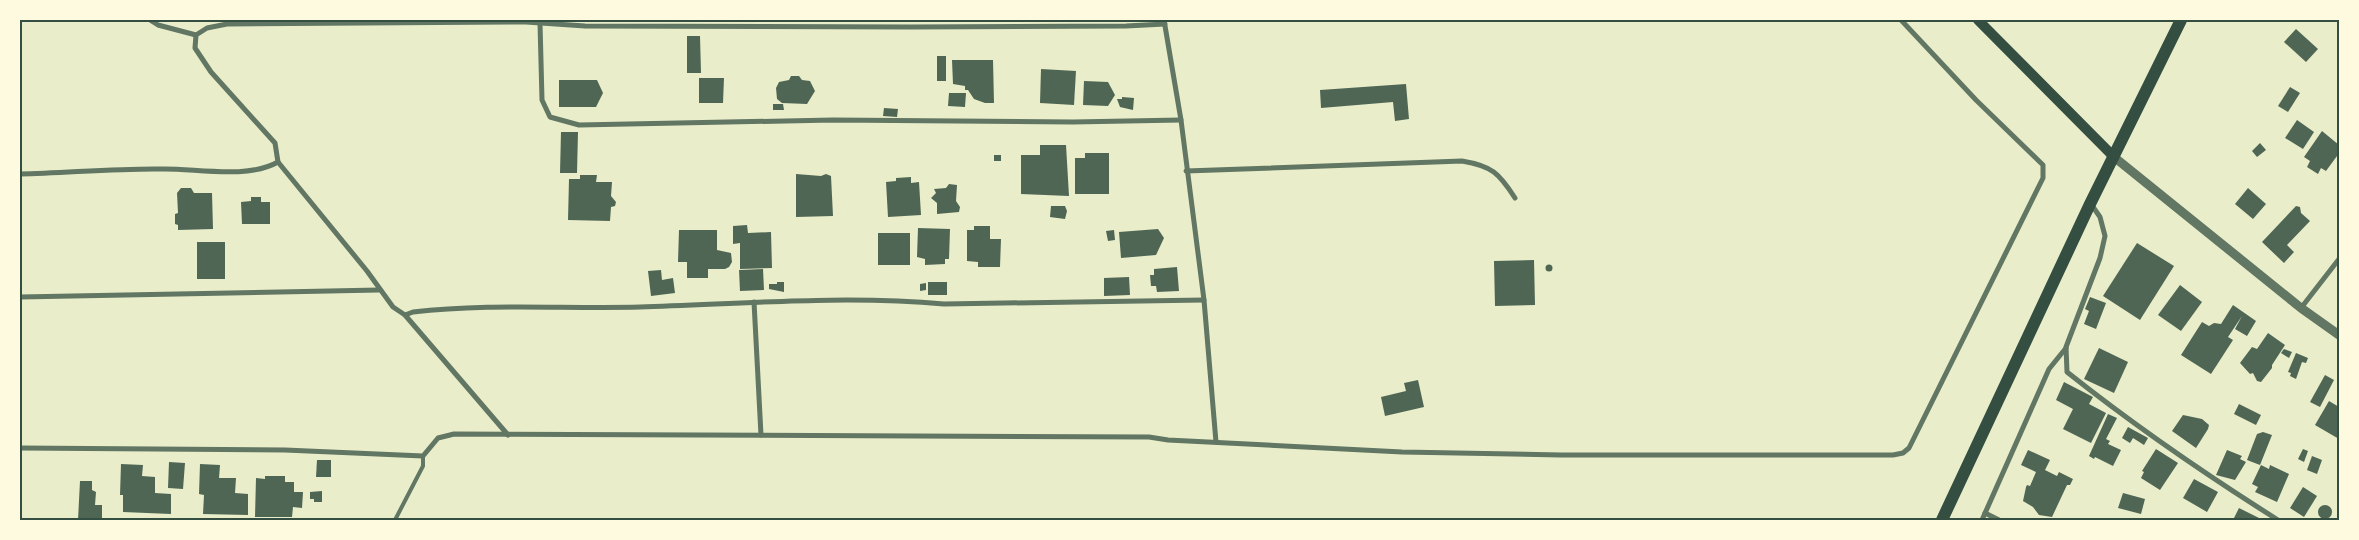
<svg xmlns="http://www.w3.org/2000/svg" width="2359" height="540" font-family="Spectral,serif">
	<style>
		.building { fill: #4f6655 }
		.lines { fill: none; stroke-linecap: round; stroke-linejoin: round }
		.service { stroke: #617663; stroke-width: 4 }
		.minor { stroke: #617663; stroke-width: 5 }
		.tertiary { stroke: #617663; stroke-width: 9 }
		.secondary { stroke: #344e41; stroke-width: 10 }
		.primary { stroke: #344e41; stroke-width: 12 }
		.neatline { fill: none; stroke: #344e41; stroke-width: 2 }
	</style>
	<rect width="100%" height="100%" fill="#e9edc9"/>
	<!-- building -->
	<g class="building">
		<polygon points="2296,29 2318,49 2306,62 2284,42"/>
		<polygon points="687,36 700,36 701,73 687,73"/>
		<rect x="937" y="56" width="9" height="25"/>
		<polygon points="952,60 993,60 994,103 985,103 974,99 968,90 965,90 965,86 953,84"/>
		<polygon points="1041,69 1076,71 1074,105 1040,103"/>
		<polygon points="791,76 799,76 802,80 810,81 815,91 807,104 782,103 777,99 776,88 779,82 789,80"/>
		<polygon points="699,78 724,78 723,103 699,103"/>
		<polygon points="559,80 597,80 603,93 596,107 559,107"/>
		<polygon points="1084,81 1108,82 1115,95 1108,106 1083,105"/>
		<polygon points="1406,84 1409,119 1395,121 1393,102 1321,108 1320,90"/>
		<polygon points="2290,87 2300,93 2288,112 2278,106"/>
		<polygon points="949,93 966,93 965,107 948,106"/>
		<polygon points="1122,97 1134,98 1133,110 1120,107 1117,99 1122,99"/>
		<polygon points="773,104 783,104 784,110 773,110"/>
		<polygon points="884,108 898,109 897,117 883,116"/>
		<polygon points="2297,120 2314,132 2303,149 2285,138"/>
		<polygon points="2322,131 2339,145 2337,156 2326,171 2321,168 2318,174 2307,167 2310,161 2304,157"/>
		<polygon points="561,132 578,132 577,173 560,173"/>
		<polygon points="2260,143 2266,150 2257,157 2252,151"/>
		<polygon points="1040,145 1066,145 1069,196 1021,194 1021,155 1040,155"/>
		<polygon points="1085,153 1109,153 1109,194 1075,194 1075,158 1085,158"/>
		<rect x="994" y="155" width="7" height="6"/>
		<polygon points="796,174 821,176 826,174 831,176 833,216 796,217"/>
		<polygon points="580,175 597,175 596,182 612,182 611,196 616,202 615,206 611,207 610,221 568,220 569,179 580,179"/>
		<polygon points="911,177 911,183 919,182 921,215 888,217 886,182 896,181 896,178"/>
		<polygon points="949,184 957,185 956,201 960,207 959,212 937,214 937,203 931,198 936,193 934,189 946,188"/>
		<polygon points="181,188 191,188 194,193 212,193 213,229 178,230 178,225 175,224 175,214 178,213 177,193"/>
		<polygon points="2248,188 2266,204 2253,219 2235,204"/>
		<polygon points="251,197 261,197 261,202 270,202 270,224 242,224 241,202 251,201"/>
		<polygon points="1051,206 1065,206 1067,211 1065,219 1050,217"/>
		<polygon points="2296,206 2300,207 2301,213 2310,221 2287,245 2294,252 2284,263 2262,242"/>
		<polygon points="747,225 748,233 771,232 772,268 740,269 740,243 733,244 733,226"/>
		<polygon points="974,226 990,226 990,239 1001,239 1000,267 978,267 978,262 967,261 967,230 974,230"/>
		<polygon points="918,228 950,229 949,259 945,259 945,264 925,265 925,259 917,257"/>
		<polygon points="1158,229 1164,238 1156,255 1121,258 1119,232"/>
		<polygon points="679,230 717,230 717,250 731,253 732,262 729,267 725,269 708,269 708,278 687,278 687,262 678,262"/>
		<polygon points="1114,230 1115,240 1108,241 1106,231"/>
		<rect x="878" y="233" width="32" height="32"/>
		<rect x="197" y="242" width="28" height="37"/>
		<polygon points="2137,243 2174,266 2140,320 2103,296"/>
		<polygon points="1534,260 1535,305 1495,306 1494,261"/>
		<circle cx="1549" cy="268" r="3.5"/>
		<polygon points="1177,267 1179,291 1157,292 1156,286 1151,286 1150,275 1154,275 1154,269"/>
		<polygon points="763,269 764,290 740,291 739,270"/>
		<polygon points="661,270 662,280 673,278 675,293 651,296 648,271"/>
		<polygon points="1129,277 1130,295 1104,296 1104,278"/>
		<polygon points="777,282 784,282 784,292 769,289 769,284 777,284"/>
		<rect x="928" y="282" width="19" height="13"/>
		<polygon points="926,283 926,290 920,291 920,284"/>
		<polygon points="2180,285 2202,302 2181,331 2158,315"/>
		<polygon points="2090,297 2106,303 2096,329 2084,324 2089,311 2085,309"/>
		<polygon points="2233,305 2256,321 2247,336 2235,329 2242,316 2228,337 2233,340 2211,374 2181,355 2202,322 2209,326 2214,323 2221,324"/>
		<polygon points="2268,333 2285,345 2272,365 2272,368 2261,382 2257,381 2253,373 2250,374 2240,363 2252,347 2257,349"/>
		<polygon points="2099,348 2128,362 2114,393 2084,379"/>
		<polygon points="2284,349 2292,352 2289,358 2281,353"/>
		<polygon points="2296,353 2308,358 2306,363 2302,362 2296,379 2290,376 2291,373 2288,372"/>
		<polygon points="2325,375 2334,380 2320,407 2310,402"/>
		<polygon points="1418,380 1424,407 1385,416 1381,397 1406,391 1404,383"/>
		<polygon points="2064,382 2093,397 2089,404 2106,413 2091,443 2063,429 2073,409 2056,400"/>
		<polygon points="2329,401 2339,407 2339,439 2315,425"/>
		<polygon points="2239,404 2261,415 2256,425 2234,414"/>
		<polygon points="2108,414 2117,418 2106,439 2110,441 2108,444 2121,450 2113,466 2095,457 2094,459 2089,456"/>
		<polygon points="2183,415 2202,419 2209,425 2208,429 2196,448 2172,431"/>
		<polygon points="2128,427 2148,438 2144,445 2133,438 2130,443 2122,438"/>
		<polygon points="2263,432 2272,435 2260,465 2247,460 2257,434"/>
		<polygon points="2156,449 2178,463 2160,490 2141,478 2144,472 2142,471"/>
		<polygon points="2303,449 2308,451 2304,462 2298,459"/>
		<polygon points="2028,450 2050,460 2045,470 2057,476 2059,472 2073,479 2070,485 2067,485 2052,517 2039,515 2033,507 2023,501 2026,487 2027,485 2030,486 2036,472 2021,465"/>
		<polygon points="2227,450 2242,456 2240,459 2246,462 2235,480 2216,475"/>
		<polygon points="2312,456 2322,460 2317,474 2307,470"/>
		<polygon points="317,460 331,460 331,477 316,477"/>
		<polygon points="169,462 185,463 183,489 168,488"/>
		<polygon points="121,464 143,465 142,476 155,477 155,493 171,494 171,514 123,512 123,495 120,495"/>
		<polygon points="200,464 220,465 219,478 236,478 235,493 248,494 248,515 203,514 204,495 199,494"/>
		<polygon points="2261,465 2269,469 2270,465 2289,474 2277,502 2255,492 2258,487 2252,484"/>
		<polygon points="265,476 285,476 285,482 294,482 294,492 303,492 302,508 293,507 292,517 255,517 256,478 265,479"/>
		<polygon points="2194,479 2218,492 2207,512 2183,498"/>
		<polygon points="80,481 92,481 92,490 96,492 95,505 102,505 102,520 78,520"/>
		<polygon points="2303,487 2317,496 2304,517 2290,508"/>
		<polygon points="322,491 322,502 314,502 314,499 310,499 310,492"/>
		<polygon points="2123,493 2145,499 2141,514 2118,508"/>
		<circle cx="2325" cy="512" r="7"/>
		<polygon points="2239,508 2261,519 2261,520 2233,520"/>
	</g>
	<g class="lines">
		<!-- service -->
		<polyline class="service" points="395,520 423,466 423,456"/>
		<!-- minor -->
		<g class="minor">
			<polyline points="150,20 158,25 196,35"/>
			<polyline points="1164,20 1181,120 1204,300 1216,442"/>
			<polyline points="540,23 542,100 550,117 579,125 833,120 1073,122 1181,120"/>
			<polyline points="278,162 367,271 393,307 405,315"/>
			<path d="M 1186,171 L 1462,161 C 1492,166 1499,173 1515,198"/>
			<path d="M 20,174 C 68,173 117,168 165,169 C 199,169 248,179 278,162 L 275,143 L 211,72 L 195,48 L 196,35 L 207,28 L 227,24 L 526,22 L 585,26 L 911,27 L 1126,26 L 1165,24"/>
			<path d="M 2091,204 L 2100,217 L 2105,236 L 2100,258 L 2066,347 L 2067,372 C 2135,426 2205,474 2278,520"/>
			<polyline points="20,297 379,290"/>
			<polyline points="754,302 761,435"/>
			<polyline points="2301,308 2339,259"/>
			<path d="M 508,435 L 405,315 L 413,312 C 488,303 565,309 640,307 C 741,304 843,295 944,304 L 1204,300"/>
			<polyline points="20,448 285,450 423,456 438,438 454,434 1149,437 1168,440 1402,452 1561,455 1893,455 1903,453 1909,448 2043,178 2043,165 1976,100 1901,20"/>
			<polyline points="1985,513 1999,520"/>
			<polyline points="1982,520 2049,369 2066,348"/>
		</g>
		<!-- tertiary -->
		<polyline class="tertiary" points="2114,157 2301,308 2339,335"/>
		<!-- secondary -->
		<polyline class="secondary" points="1978,20 2114,157"/>
		<!-- primary -->
		<polyline class="primary" points="1942,520 2090,204 2181,20"/>
	</g>
	<!-- border -->
	<rect width="2359" height="540" fill="none" stroke="#fefae0" stroke-width="42"/>
	<rect x="21" y="21" width="2317" height="498" class="neatline"/>
</svg>
